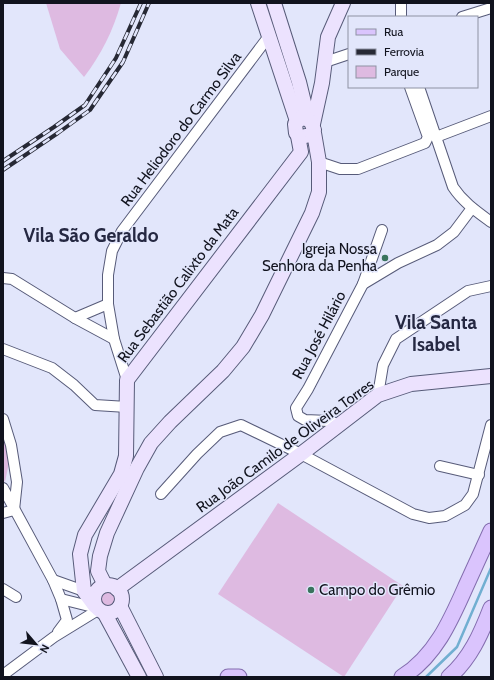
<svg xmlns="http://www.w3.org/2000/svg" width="494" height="680" font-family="Cabin,sans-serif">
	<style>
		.green { fill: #debae1 }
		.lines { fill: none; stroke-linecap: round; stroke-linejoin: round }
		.stream { stroke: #71afd1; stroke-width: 2.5 }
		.street-casing { stroke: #575b79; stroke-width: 12 }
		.secondary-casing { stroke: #575b79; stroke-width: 16 }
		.primary-casing { stroke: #836dae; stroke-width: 17 }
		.street { stroke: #fff; stroke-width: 10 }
		.secondary { stroke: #ece2fe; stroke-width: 14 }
		.primary { stroke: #dac4fd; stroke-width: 15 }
		.rail-casing { stroke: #272935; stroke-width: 4 }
		.rail { stroke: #e2e6fb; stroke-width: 2.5; stroke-dasharray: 8; stroke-linecap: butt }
		.poi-dot { fill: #39735d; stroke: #e2e6fb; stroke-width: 1.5 }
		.labels { text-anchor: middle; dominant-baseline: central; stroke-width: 3; stroke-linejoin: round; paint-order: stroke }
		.street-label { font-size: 15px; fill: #11131e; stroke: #e2e6fb }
		.poi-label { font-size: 15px; fill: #11131e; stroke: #e2e6fb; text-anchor: end }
		.district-label { font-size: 19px; font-weight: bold; fill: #252842; stroke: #e2e6fb }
	</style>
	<rect width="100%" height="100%" fill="#e2e6fb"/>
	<!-- green -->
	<g class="green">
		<path d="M 46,3 L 121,3 C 113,31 101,55 84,77 L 60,49 Z"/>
		<polygon points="3,434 10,458 5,482 3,478"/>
		<polygon points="278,503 403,586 344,677 218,594"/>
		<circle cx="108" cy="599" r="10"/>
	</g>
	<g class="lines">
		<!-- stream -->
		<polyline class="stream" points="426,677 457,647 491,568"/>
		<!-- street casing -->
		<g class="street-casing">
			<g id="street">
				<polyline points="401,3 401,17"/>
				<polyline points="462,17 491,8"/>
				<polyline points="325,62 349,54"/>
				<path d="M 419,87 L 453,187 C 463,202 476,211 491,222"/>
				<polyline points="436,137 491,116"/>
				<polyline points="319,162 340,169 358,169 425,143 428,137 410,87"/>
				<polyline points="3,278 12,279 75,318 114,339"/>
				<polyline points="363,284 382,230"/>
				<polyline points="75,318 108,304"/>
				<polyline points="3,349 52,368 74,385 95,405 127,407"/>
				<polyline points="127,380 114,339 108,304 108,275 112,251 122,231 269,36"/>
				<polyline points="378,395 383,365 396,339 468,291 491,286"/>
				<polyline points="3,419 11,445 17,482 14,510 3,513"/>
				<polyline points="340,425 329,421 305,420 298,416 296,408 308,389 363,284 398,263 437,245 454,232 472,208"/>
				<polyline points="440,466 479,475"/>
				<polyline points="3,488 53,580 61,599 97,608"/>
				<polyline points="161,494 197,454 220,432 241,425 301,454 413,514 429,518 445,516 465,505 473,494 491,425"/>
				<polyline points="53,580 84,591 95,593"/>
				<polyline points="3,589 16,597"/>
				<polyline points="58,632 67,620 61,599"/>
				<polyline points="3,675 54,637 98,610"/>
			</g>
		</g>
		<!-- secondary casing -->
		<g class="secondary-casing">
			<g id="secondary">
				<polyline points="258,3 297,121"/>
				<polyline points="274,3 299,82 308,119"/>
				<polyline points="313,124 322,83 328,37 343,3"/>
				<circle cx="108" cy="599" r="14"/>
				<polyline points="105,585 98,571 100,556 107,533 137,468 151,443 170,422 223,371 243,347 262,315 312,213 319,192 319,162 313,127 311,122 306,118 300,119 295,124 296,133 301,137 310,135 314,130"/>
				<polyline points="117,589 301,454 378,395 411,384 491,376"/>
				<polyline points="95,606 84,591 80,554 85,535 121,474 126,456 127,380 301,152 298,136"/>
				<polyline points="120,606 156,677"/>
				<polyline points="105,614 139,677"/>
			</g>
		</g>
		<!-- primary casing -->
		<g class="primary-casing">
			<g id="primary">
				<polyline points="228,677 239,677"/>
				<path d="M 402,677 C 435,657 451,620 466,586 C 474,568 483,549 491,531"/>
				<path d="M 449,677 C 470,659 481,634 491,608"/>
			</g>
		</g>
		<!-- street -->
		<use href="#street" class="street"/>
		<!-- secondary -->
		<use href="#secondary" class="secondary"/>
		<!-- primary -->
		<use href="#primary" class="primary"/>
		<!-- rail casing -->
		<g class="rail-casing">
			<g id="rail">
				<polyline points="3,161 54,127 85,105 116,58 141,3"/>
				<polyline points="3,170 58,133 90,110 123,62 149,3"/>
			</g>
		</g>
		<!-- rail -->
		<use href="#rail" class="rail"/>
	</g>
	<!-- markers -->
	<g class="poi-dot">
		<circle cx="385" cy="258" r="4"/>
		<circle cx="311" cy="590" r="4"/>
	</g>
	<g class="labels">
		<!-- street labels -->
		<g class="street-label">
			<text transform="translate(181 129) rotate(-53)">Rua Heliodoro do Carmo Silva</text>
			<text transform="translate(178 285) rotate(-53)">Rua Sebastião Calixto da Mata</text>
			<text transform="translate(319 335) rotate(-62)">Rua José Hilário</text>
			<text transform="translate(285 446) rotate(-36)">Rua João Camilo de Oliveira Torres</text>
		</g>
		<!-- poi labels -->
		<g class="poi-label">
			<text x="377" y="249">Igreja Nossa<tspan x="377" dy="17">Senhora da Penha</tspan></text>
			<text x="319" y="590" text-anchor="start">Campo do Grêmio</text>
		</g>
		<!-- district labels -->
		<g class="district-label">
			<text x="91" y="235">Vila São Geraldo</text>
			<text x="436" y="322">Vila Santa<tspan x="436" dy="22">Isabel</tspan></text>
		</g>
	</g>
	<!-- border -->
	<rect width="494" height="680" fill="none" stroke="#11131e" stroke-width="8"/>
	<!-- legend -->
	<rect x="348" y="16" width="130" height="72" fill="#e2e6fb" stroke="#8e92a3"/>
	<rect x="356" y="29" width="20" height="6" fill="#dac4fd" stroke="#8e92a3"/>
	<text x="384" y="36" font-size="12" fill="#11131e">Rua</text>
	<rect x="356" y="49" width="20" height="6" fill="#272935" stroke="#8e92a3"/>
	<text x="384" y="56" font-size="12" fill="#11131e">Ferrovia</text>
	<rect x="356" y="66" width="20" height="12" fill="#debae1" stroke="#8e92a3"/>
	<text x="384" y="76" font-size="12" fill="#11131e">Parque</text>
	<!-- north arrow -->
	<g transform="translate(36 644) rotate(118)" stroke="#e2e6fb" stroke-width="3" paint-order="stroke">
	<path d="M0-3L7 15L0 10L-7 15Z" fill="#11131e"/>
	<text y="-6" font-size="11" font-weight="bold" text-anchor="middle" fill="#11131e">N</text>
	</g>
</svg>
